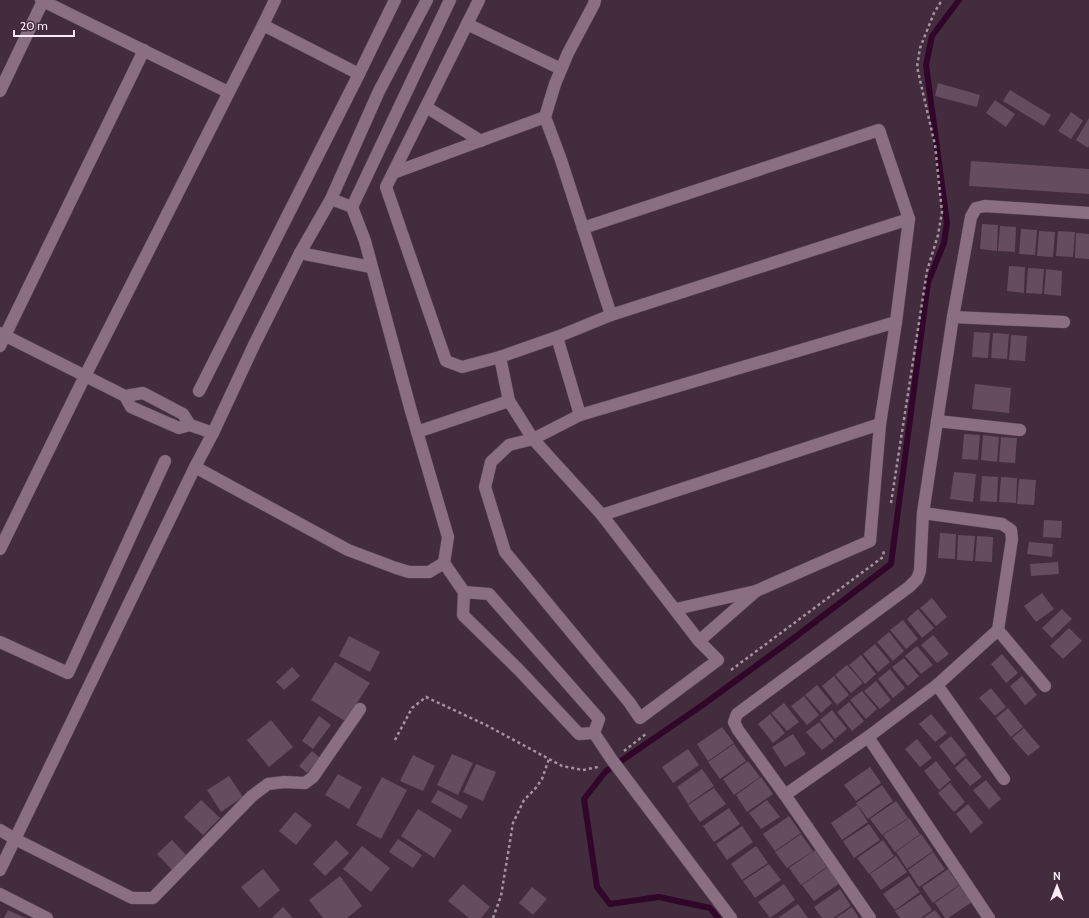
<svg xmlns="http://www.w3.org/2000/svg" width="1089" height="918" font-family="Cabin,sans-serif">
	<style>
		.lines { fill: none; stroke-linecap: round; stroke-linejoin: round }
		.stream { stroke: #300728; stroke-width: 6 }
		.building { fill: #654c5e }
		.minor-casing { stroke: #5b4856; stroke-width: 13 }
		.path { stroke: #a693a1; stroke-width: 2.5; stroke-dasharray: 3 3; stroke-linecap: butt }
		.minor { stroke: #8a6f82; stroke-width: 12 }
	</style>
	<rect width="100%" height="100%" fill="#432c3d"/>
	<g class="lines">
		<!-- stream -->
		<polyline class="stream" points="718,918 710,908 659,897 610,904 597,887 584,799 605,772 704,704 790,641 891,564 928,282 944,243 947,223 926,65 932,36 959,0"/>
	</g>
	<!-- building -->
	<g class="building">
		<polygon points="938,83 980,95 977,107 935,96"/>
		<polygon points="1010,90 1051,115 1044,126 1003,101"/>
		<polygon points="995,100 1015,114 1006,127 986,113"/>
		<polygon points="1071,112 1083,121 1071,139 1058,131"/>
		<polygon points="1089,118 1089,146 1088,148 1076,140"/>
		<polygon points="971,161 1089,169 1089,194 969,186"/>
		<polygon points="982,224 998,225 997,251 980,249"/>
		<polygon points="1000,226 1016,227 1015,252 998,251"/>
		<polygon points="1021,229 1037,230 1035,255 1019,254"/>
		<polygon points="1039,231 1055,232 1053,257 1037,256"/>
		<polygon points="1058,231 1075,232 1073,257 1056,256"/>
		<polygon points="1076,233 1089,234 1089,259 1075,258"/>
		<polygon points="1009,266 1025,267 1024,293 1007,291"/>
		<polygon points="1028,268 1044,269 1042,294 1026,293"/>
		<polygon points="1046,269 1062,271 1061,296 1044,294"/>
		<polygon points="974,332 990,333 988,358 972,357"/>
		<polygon points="993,333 1009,334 1007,359 991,358"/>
		<polygon points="1011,335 1027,336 1025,361 1009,360"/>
		<polygon points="975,384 1011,388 1009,413 972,409"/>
		<polygon points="964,434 980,435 978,460 962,459"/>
		<polygon points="983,435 999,437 997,462 981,460"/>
		<polygon points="1001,437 1017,438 1015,463 999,462"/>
		<polygon points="954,472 976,474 973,502 950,499"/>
		<polygon points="982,476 998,477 997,502 980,501"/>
		<polygon points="1001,477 1017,478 1016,503 999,502"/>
		<polygon points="1019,479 1036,480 1034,505 1017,504"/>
		<polygon points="1044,520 1062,521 1061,538 1043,537"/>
		<polygon points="940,533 956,534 955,559 938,558"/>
		<polygon points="958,535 975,536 973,561 957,560"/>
		<polygon points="977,536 993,537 992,562 975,561"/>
		<polygon points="1029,542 1053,544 1052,557 1027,554"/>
		<polygon points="1058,562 1059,574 1031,576 1030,564"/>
		<polygon points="1042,593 1054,609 1036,622 1024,606"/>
		<polygon points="932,598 947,617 936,626 920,608"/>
		<polygon points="918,609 934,628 922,638 907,619"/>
		<polygon points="1062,609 1072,619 1052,638 1042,628"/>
		<polygon points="903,620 918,639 906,649 890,630"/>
		<polygon points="1069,628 1082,641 1063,659 1050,646"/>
		<polygon points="889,632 904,651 893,661 877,642"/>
		<polygon points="933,635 949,654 937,663 921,645"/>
		<polygon points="349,636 380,652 370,672 339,656"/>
		<polygon points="875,644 890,662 878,672 863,654"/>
		<polygon points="917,646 933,665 921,674 905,656"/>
		<polygon points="1002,654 1018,673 1006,683 991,664"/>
		<polygon points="861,655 876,674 865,684 849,665"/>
		<polygon points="904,658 919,676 908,686 892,667"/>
		<polygon points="335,662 370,683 345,721 311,700"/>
		<polygon points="847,665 863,683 851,693 835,675"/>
		<polygon points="292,667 300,676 284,690 276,682"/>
		<polygon points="890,669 905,688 893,698 878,679"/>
		<polygon points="834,676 849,695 837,705 822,686"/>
		<polygon points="1022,676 1037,695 1025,705 1010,686"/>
		<polygon points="876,681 891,700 880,709 864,691"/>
		<polygon points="817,685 832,703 821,713 805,695"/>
		<polygon points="991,688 1006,707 995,716 979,698"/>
		<polygon points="862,691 877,709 866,719 850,700"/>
		<polygon points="804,696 819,715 807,725 791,706"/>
		<polygon points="849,702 864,721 852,731 837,712"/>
		<polygon points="784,703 799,722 787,731 771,713"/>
		<polygon points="1008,708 1023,727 1011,737 996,718"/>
		<polygon points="832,710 847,729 835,739 820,720"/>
		<polygon points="770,714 785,733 773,743 758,724"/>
		<polygon points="931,714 947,733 935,742 919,724"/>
		<polygon points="319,716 331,725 313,749 302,741"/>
		<polygon points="271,720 293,747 269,767 247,740"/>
		<polygon points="819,722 834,741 822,750 806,732"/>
		<polygon points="722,727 734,743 708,761 697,744"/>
		<polygon points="1024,728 1040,747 1028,756 1012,738"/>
		<polygon points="793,734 806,754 785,767 772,747"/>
		<polygon points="951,736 966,755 954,765 939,746"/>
		<polygon points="917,739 932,758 920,767 905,749"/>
		<polygon points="734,744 746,761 720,779 708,762"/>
		<polygon points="688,749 699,765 673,783 662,767"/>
		<polygon points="312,751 320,758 307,773 299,766"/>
		<polygon points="452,754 473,763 458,795 437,785"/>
		<polygon points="413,755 435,766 423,791 400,781"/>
		<polygon points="966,758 982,777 970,786 955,768"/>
		<polygon points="748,761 760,777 734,795 723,779"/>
		<polygon points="936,761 951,780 939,790 924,771"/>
		<polygon points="476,764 496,772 483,801 463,792"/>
		<polygon points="870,767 881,783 856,801 844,785"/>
		<polygon points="702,769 714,786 688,804 677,787"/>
		<polygon points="338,774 362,787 349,809 325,795"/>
		<polygon points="229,776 243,797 221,812 207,790"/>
		<polygon points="382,777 407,790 381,839 356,825"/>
		<polygon points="761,777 773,794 747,812 736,795"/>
		<polygon points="986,780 1001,799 989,809 973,790"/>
		<polygon points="950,783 965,802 954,812 938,793"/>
		<polygon points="882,785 893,801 868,819 856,803"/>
		<polygon points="714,788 726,804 700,822 688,805"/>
		<polygon points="438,790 468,806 461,819 431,802"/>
		<polygon points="201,800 220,818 203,835 184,817"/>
		<polygon points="767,800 780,817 761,829 749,813"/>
		<polygon points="896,801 908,818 882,835 870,819"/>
		<polygon points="968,804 983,823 971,833 956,814"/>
		<polygon points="857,805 868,822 842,840 831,823"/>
		<polygon points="729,808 740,824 714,842 703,826"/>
		<polygon points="418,809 452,830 434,858 401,836"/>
		<polygon points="295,812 312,825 296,845 279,831"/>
		<polygon points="789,816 801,833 775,851 763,834"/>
		<polygon points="909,818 920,834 895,852 883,835"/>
		<polygon points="869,824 880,840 854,858 843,841"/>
		<polygon points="742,826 753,842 727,860 716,844"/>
		<polygon points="801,834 813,851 787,868 775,852"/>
		<polygon points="921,834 933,851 907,869 896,852"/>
		<polygon points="398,839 422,855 413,868 389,852"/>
		<polygon points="172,840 189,858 174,872 157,854"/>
		<polygon points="336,840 349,853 325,876 313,864"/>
		<polygon points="883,840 894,856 869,874 857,858"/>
		<polygon points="362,846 390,868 371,892 343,869"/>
		<polygon points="756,846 768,863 742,880 731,864"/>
		<polygon points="815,850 827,867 801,885 789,868"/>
		<polygon points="933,852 945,869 919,887 908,870"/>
		<polygon points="896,856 907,872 881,890 870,874"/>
		<polygon points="769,864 781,880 755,898 743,881"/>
		<polygon points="828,867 840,883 814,901 802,885"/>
		<polygon points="263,869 280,890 259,908 241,887"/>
		<polygon points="948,869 959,885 933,903 922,887"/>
		<polygon points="340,876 362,906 347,918 323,918 309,900"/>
		<polygon points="909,876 920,892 895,910 883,894"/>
		<polygon points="463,884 490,907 481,918 469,918 448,901"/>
		<polygon points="784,884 795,900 770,918 758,902"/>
		<polygon points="960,885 972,902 948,918 945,918 935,903"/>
		<polygon points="532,887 547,899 533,915 519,903"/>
		<polygon points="840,889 851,906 833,918 822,918 814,907"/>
		<polygon points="921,894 932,910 921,918 900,918 895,911"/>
		<polygon points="798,904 808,918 778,918"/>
		<polygon points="283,907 293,918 272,918"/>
		<polygon points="852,907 859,918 836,918"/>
		<polygon points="8,910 25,918 4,918"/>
		<polygon points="935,910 941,918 923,918"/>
	</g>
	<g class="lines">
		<!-- minor casing -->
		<g class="minor-casing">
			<g id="minor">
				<polyline points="41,0 228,92"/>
				<polyline points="479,0 386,187 446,361 462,367 500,357"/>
				<polyline points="467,24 561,69"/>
				<polyline points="263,25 275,0"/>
				<polyline points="359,74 395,0"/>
				<polyline points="0,91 43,1"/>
				<polyline points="426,107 481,141"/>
				<polyline points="393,173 545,117"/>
				<polyline points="331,199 352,207 365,241 411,411 448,537 444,563 464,592 463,615 519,670 579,734 594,733"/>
				<polyline points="352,207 450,0"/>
				<polyline points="583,228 561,160 545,117 555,84 568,53 594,4 595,0"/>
				<polyline points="300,253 371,267"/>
				<polyline points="611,315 583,228 879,130 909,219 896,322 880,424 870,541 756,591 676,609"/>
				<polyline points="953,317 1064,322"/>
				<polyline points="896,322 580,415 533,439 509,445 491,462 485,487 505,552 629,702 640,718 718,660 699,641 602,515 533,439 509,401 500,357 557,337 611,315 909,219"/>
				<polyline points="0,333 125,396 143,393 183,414 190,425"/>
				<polyline points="557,337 580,415"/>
				<polyline points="0,346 144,50"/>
				<polyline points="125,396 131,407 179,428 190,425 213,433"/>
				<polyline points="937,421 1020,430"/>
				<polyline points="417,432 509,401"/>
				<polyline points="195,467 348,550 396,568 409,572 429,572 444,563"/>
				<polyline points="602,515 880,424"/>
				<polyline points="0,549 85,376 263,25 359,74 199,391"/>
				<polyline points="464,592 489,594 599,719 594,733"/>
				<polyline points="998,630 1045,686"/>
				<polyline points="699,641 755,592"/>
				<polyline points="0,642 68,673 165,461"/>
				<polyline points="937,685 1004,779"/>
				<polyline points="594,733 612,760 731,918"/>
				<polyline points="868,737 989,918"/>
				<polyline points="785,795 868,737 937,685 998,630 1012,539 1011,530 1002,524 923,513"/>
				<polyline points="0,830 15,839 132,898 153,898 252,796 268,784 284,782 305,783 313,777 360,709"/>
				<polyline points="0,870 195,467 213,433 254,345 300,253 331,199 379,91 427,0"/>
				<polyline points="0,894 47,918"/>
				<polyline points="870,918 785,795 738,730 734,722 737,714 909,587 917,579 920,571 923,513 953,317 971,217 976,208 985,206 1089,213"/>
			</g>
		</g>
		<!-- path -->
		<g class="path">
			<polyline points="891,503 927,271 938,235 942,212 935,145 917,67 920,48 934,13 942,0"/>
			<polyline points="731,670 883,557 884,549"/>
			<polyline points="395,740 412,708 426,697 486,725 562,766 583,770 598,767"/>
			<polyline points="624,751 647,733"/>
			<polyline points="493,918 501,896 513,823 524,800 535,789 542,779 549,759"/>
		</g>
		<!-- minor -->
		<use href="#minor" class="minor"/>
	</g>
	<!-- north arrow -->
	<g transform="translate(1057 886)" stroke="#432c3d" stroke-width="3" paint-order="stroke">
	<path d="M0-3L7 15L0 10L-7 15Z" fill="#fbebf6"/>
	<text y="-6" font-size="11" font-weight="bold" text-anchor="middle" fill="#fbebf6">N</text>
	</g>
	<!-- scale -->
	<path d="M14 30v6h60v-6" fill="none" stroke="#fbebf6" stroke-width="2"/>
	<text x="20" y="30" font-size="12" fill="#fbebf6" stroke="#432c3d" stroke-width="3" paint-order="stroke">20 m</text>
</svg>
